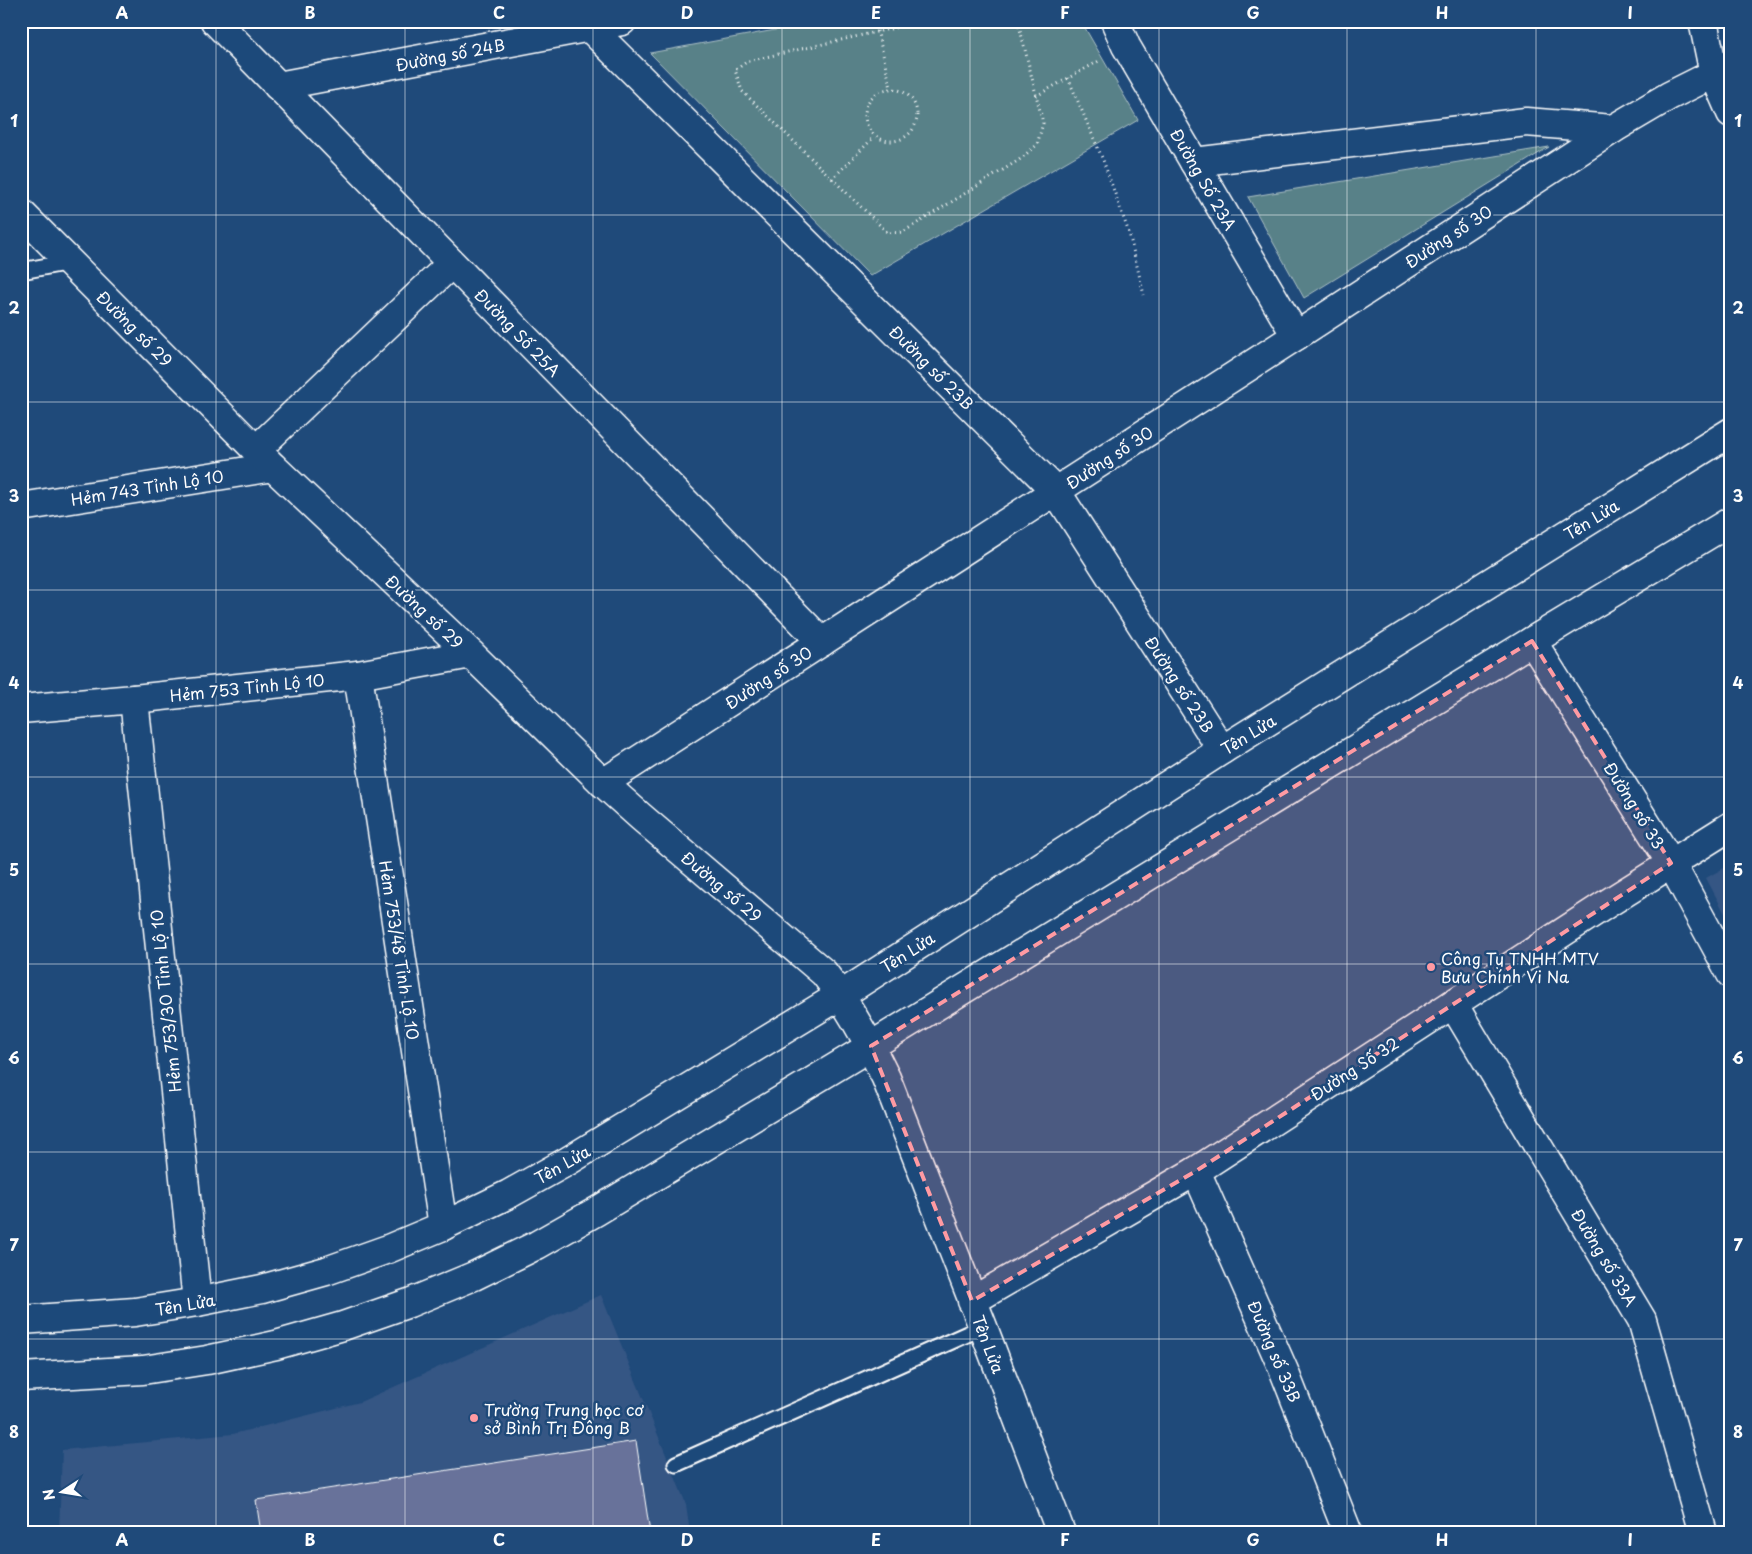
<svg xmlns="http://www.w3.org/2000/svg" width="1752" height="1554" font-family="'Playpen Sans',sans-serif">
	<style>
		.built { fill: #355684 }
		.green { fill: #588188; stroke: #acc0c4 }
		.building { fill: #68729a; stroke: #fff }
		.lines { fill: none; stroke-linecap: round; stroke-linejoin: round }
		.lane-casing { stroke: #fff; stroke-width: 19 }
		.street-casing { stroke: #fff; stroke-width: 31 }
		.secondary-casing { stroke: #fff; stroke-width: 31 }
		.path { stroke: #fff; stroke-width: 3; stroke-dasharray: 1 4; stroke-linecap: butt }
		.lane { stroke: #1f4a7a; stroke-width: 15 }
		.street { stroke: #1f4a7a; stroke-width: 28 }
		.secondary { stroke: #1f4a7a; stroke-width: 28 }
		.marked { fill: #ff9aa2; fill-opacity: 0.2; stroke: #ff9aa2; stroke-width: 4; stroke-dasharray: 10 6; stroke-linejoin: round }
		.grid { fill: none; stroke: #fff; stroke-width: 1; stroke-opacity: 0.55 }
		.poi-dot { fill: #ff9aa2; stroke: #1f4a7a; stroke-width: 2 }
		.labels { text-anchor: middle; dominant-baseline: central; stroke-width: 5; stroke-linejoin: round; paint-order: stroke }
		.street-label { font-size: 16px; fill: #fff; stroke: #1f4a7a }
		.poi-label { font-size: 16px; fill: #fff; stroke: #1f4a7a; text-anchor: start }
		.neatline { fill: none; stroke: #fff; stroke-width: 2 }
		.grid-label { font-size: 16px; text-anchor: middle; font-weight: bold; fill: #fff }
	</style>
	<rect width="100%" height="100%" fill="#1f4a7a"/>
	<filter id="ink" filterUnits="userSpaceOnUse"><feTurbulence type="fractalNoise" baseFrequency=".02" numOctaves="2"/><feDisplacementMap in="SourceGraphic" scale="10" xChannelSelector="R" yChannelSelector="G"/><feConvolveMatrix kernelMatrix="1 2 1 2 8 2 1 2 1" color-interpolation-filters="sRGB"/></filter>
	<g filter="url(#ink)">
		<!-- built -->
		<g class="built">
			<polygon points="1731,864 1731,925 1706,878"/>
			<polygon points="601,1295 686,1504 690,1533 59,1533 62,1450 233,1434 360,1402"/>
		</g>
		<!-- green -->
		<g class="green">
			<polygon points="824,21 1081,21 1138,120 870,276 650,53"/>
			<polygon points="1549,147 1304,298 1248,197"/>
		</g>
		<!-- building -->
		<polygon class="building" points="636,1441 650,1533 261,1533 256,1500"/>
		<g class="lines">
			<!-- lane casing -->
			<g class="lane-casing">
				<g id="lane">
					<polyline points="21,271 70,262"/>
					<polyline points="676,1464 983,1327"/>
				</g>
			</g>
			<!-- street casing -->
			<g class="street-casing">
				<g id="street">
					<polyline points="215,21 822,642"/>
					<polyline points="1115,21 1126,46 1296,336"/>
					<polyline points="1703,21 1714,74 1731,113"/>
					<polyline points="589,27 1056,491 1222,750"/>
					<polyline points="278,86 622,21"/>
					<polyline points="1194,162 1526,122 1613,129"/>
					<polyline points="256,450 451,264"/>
					<polyline points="21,507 273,467"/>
					<polyline points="1532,641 1671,863 1731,974"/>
					<polyline points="358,675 443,1226"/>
					<polyline points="134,699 197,1302"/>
					<polyline points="21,709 134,699 358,675 471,654"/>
					<polyline points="603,783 1296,336 1613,129 1669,96 1731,65"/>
					<polyline points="1453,1004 1642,1320 1703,1533"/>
					<polyline points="1196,1171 1284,1371 1348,1533"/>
					<polyline points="972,1301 1196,1171 1605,905 1731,826"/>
				</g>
			</g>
			<!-- secondary casing -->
			<g class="secondary-casing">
				<g id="secondary">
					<path d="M 21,213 L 273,467 L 471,654 L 603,783 L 641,817 L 824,973 C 849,1005 868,1041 886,1078 L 983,1327 L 1061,1533"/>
					<polyline points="21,1320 135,1312 197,1302 262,1289 326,1271 388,1249 443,1226 509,1194 568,1161 841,995 1222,750 1731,432"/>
					<polyline points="21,1377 143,1370 207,1360 276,1345 343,1326 409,1303 474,1276 537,1245 597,1211 871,1046 1532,641 1731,521"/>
				</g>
			</g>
			<!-- path -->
			<g class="path">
				<polyline points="875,21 891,88"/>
				<polyline points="925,21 748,61 735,70 742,91 888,233 903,232 1019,160 1037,145 1043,123 1018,21"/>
				<polyline points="1068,78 1103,160 1129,233 1144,295"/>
				<circle cx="891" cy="115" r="26"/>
				<polyline points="1036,96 1099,61"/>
				<polyline points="832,179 874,137"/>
			</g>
			<!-- lane -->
			<use href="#lane" class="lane"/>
			<!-- street -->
			<use href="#street" class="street"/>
			<!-- secondary -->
			<use href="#secondary" class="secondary"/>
		</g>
	</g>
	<!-- marked area -->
	<path class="marked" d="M 1532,641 L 1671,863 L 1196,1171 L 972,1301 L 871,1046 Z"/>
	<!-- grid -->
	<path class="grid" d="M 216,21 L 216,1533M 405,21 L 405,1533M 593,21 L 593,1533M 782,21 L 782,1533M 970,21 L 970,1533M 1159,21 L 1159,1533M 1347,21 L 1347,1533M 1536,21 L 1536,1533M 21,215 L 1731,215M 21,402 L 1731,402M 21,590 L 1731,590M 21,777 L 1731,777M 21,964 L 1731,964M 21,1152 L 1731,1152M 21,1339 L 1731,1339"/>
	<!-- markers -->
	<g class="poi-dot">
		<circle cx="1431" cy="967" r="5"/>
		<circle cx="474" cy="1418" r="5"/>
	</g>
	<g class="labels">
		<!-- street labels -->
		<g class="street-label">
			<text transform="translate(450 54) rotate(-11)">Đường số 24B</text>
			<text transform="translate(1204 179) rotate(60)">Đường Số 23A</text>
			<text transform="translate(1448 236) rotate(-33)">Đường số 30</text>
			<text transform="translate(135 328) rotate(45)">Đường số 29</text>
			<text transform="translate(518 332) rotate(46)">Đường Số 25A</text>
			<text transform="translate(932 367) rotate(45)">Đường số 23B</text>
			<text transform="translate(1109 457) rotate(-33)">Đường số 30</text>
			<text transform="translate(147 487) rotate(-9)">Hẻm 743 Tỉnh Lộ 10</text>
			<text transform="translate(1591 519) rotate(-32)">Tên Lửa</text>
			<text transform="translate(425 611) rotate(43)">Đường số 29</text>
			<text transform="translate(768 677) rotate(-33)">Đường số 30</text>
			<text transform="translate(1180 684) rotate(57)">Đường số 23B</text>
			<text transform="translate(247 687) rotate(-6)">Hẻm 753 Tỉnh Lộ 10</text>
			<text transform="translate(1248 734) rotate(-32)">Tên Lửa</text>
			<text transform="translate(1635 805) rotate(58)">Đường số 33</text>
			<text transform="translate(722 886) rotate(40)">Đường số 29</text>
			<text transform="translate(400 950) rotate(81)">Hẻm 753/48 Tỉnh Lộ 10</text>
			<text transform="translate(907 952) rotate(-33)">Tên Lửa</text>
			<text transform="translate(165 1001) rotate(-96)">Hẻm 753/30 Tỉnh Lộ 10</text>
			<text transform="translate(1354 1068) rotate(-33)">Đường Số 32</text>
			<text transform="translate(562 1164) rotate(-30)">Tên Lửa</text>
			<text transform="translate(1605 1257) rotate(59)">Đường số 33A</text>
			<text transform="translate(185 1304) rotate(-10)">Tên Lửa</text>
			<text transform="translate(989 1344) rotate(69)">Tên Lửa</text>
			<text transform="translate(1275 1351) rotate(67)">Đường số 33B</text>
		</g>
		<!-- poi labels -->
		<g class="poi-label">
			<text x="1441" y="958">Công Ty TNHH MTV<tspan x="1441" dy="18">Bưu Chính Vi Na</tspan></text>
			<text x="484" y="1409">Trường Trung học cơ<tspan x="484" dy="18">sở Bình Trị Đông B</tspan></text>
		</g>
	</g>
	<!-- margin -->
	<rect width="1752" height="1554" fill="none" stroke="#1f4a7a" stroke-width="55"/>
	<!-- north arrow -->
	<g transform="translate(62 1492) rotate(258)" stroke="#1f4a7a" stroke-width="4" paint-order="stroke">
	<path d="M0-4L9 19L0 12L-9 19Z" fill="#ffffff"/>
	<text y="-8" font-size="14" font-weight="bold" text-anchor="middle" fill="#ffffff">N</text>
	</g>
	<rect x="28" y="28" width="1696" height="1498" class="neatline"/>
	<g class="grid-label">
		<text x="122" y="19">A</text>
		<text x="310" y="19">B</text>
		<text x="499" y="19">C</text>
		<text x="687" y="19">D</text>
		<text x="876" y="19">E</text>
		<text x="1065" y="19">F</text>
		<text x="1253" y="19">G</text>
		<text x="1442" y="19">H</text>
		<text x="1630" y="19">I</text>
		<text x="14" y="127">1</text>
		<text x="1738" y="127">1</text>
		<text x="14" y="314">2</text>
		<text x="1738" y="314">2</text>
		<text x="14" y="502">3</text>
		<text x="1738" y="502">3</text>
		<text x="14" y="689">4</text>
		<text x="1738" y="689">4</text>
		<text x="14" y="876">5</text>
		<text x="1738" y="876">5</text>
		<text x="14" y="1064">6</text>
		<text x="1738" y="1064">6</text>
		<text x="14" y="1251">7</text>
		<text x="1738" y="1251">7</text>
		<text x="14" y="1438">8</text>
		<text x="1738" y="1438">8</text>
		<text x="122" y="1546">A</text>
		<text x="310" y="1546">B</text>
		<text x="499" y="1546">C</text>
		<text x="687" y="1546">D</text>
		<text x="876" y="1546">E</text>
		<text x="1065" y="1546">F</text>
		<text x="1253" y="1546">G</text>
		<text x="1442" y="1546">H</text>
		<text x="1630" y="1546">I</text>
	</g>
</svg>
